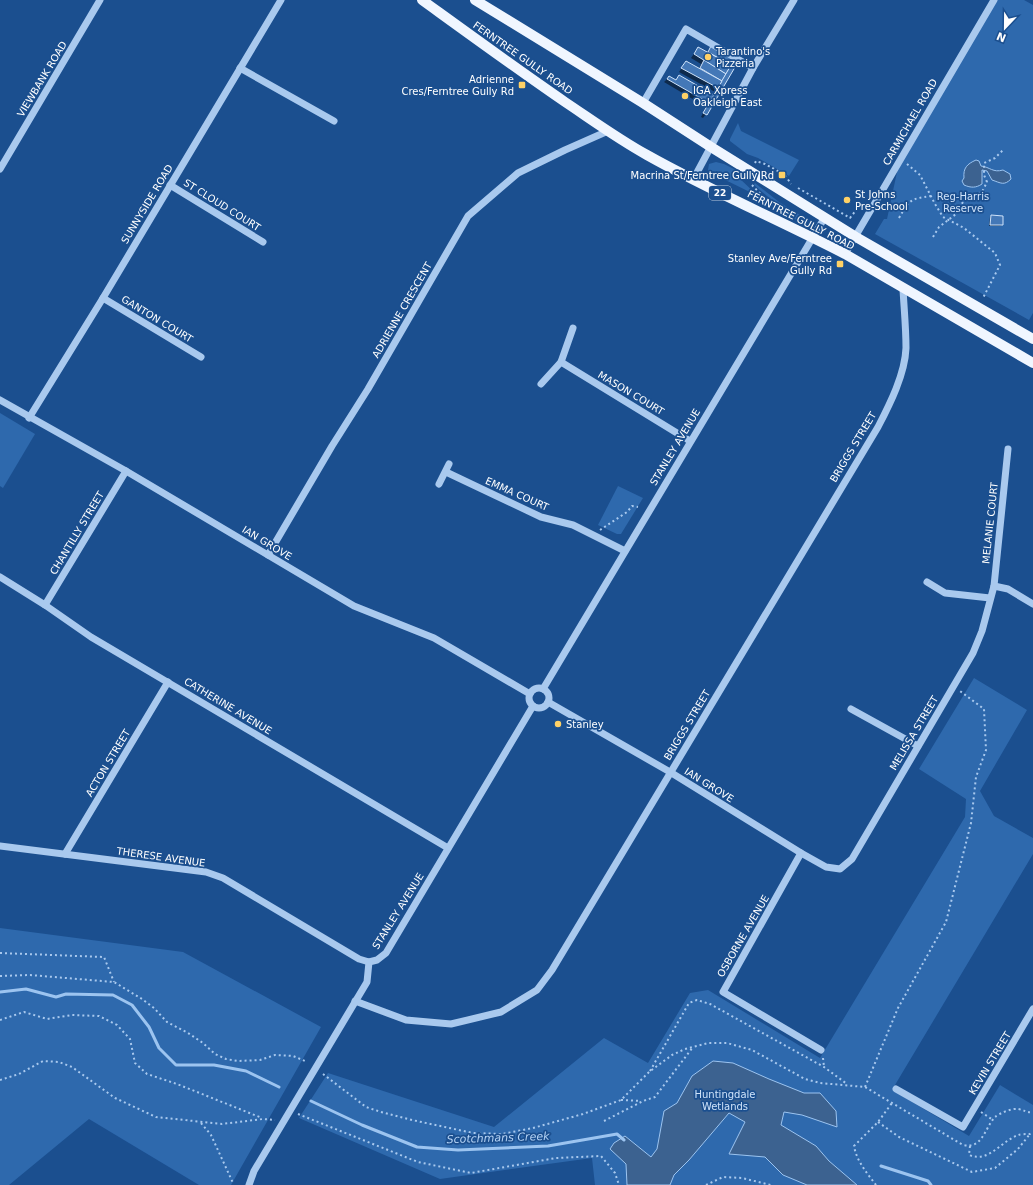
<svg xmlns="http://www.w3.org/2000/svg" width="1033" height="1185" font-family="'DejaVu Sans',sans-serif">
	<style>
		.green { fill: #2e69ad }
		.water { fill: #3c6290; stroke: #9cc4f0 }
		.shadow { fill: #0007 }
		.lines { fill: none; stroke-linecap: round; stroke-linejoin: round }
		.stream { stroke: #9cc4f0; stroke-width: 3 }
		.building { fill: #4478b7; stroke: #cfe3fa }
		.path { stroke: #a9c9ee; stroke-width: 2; stroke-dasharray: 2 3; stroke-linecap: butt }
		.minor { stroke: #a9c9ee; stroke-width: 7 }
		.major { stroke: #f0f6ff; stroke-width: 10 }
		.poi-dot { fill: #ffd166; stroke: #1b4f8f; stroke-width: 1.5 }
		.labels { text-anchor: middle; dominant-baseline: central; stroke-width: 3.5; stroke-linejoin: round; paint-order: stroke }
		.shield { fill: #1b4f8f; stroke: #bbcadd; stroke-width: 1 }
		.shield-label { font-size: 9px; font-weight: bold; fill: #fff }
		.poi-label { font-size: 10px; fill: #fff; stroke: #1b4f8f; text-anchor: start }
		.street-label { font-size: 10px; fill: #fff; stroke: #1b4f8f }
		.park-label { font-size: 10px; fill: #cfe3fa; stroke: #1b4f8f }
		.water-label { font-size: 11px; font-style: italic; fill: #b5d3f5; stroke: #1b4f8f }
	</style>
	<rect width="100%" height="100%" fill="#1b4f8f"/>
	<!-- green -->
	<g class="green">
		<polygon points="994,0 1024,0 1033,5 1033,313 1029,320 875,234 884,219 887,219 900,158"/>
		<polygon points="738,123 741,131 799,160 789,176 758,158 747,154 730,141 730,139"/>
		<polygon points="716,162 724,164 740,172 738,177 758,196 709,172 708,170 709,164"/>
		<polygon points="755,183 779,202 808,220 806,225 773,208 771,206 773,201 754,185"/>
		<polygon points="0,413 35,434 3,488 0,486"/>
		<polygon points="618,486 643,498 621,534 617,534 598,525"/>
		<polygon points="974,678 1027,710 980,791 994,816 1033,838 1033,854 892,1090 969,1136 1000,1085 1033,1105 1033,1185 595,1185 592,1158 440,1179 299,1118 328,1073 494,1127 604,1038 648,1063 690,993 708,990 820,1058 965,817 966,799 919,769"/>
		<polygon points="0,928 183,952 321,1027 231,1185 199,1185 89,1119 9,1185 0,1185"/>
	</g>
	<!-- water -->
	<g class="water">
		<path d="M 976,160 L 979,161 L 981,166 C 990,167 993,173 1003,170 L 1010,174 L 1011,179 C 1004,186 1001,183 992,180 L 987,171 L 982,170 L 982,184 C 976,188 971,188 964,185 L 962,181 L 964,178 C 963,168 967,164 976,160 Z"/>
		<polygon points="713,1061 733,1063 769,1079 804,1093 820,1093 836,1111 837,1127 802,1115 784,1112 781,1125 816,1146 829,1161 857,1185 807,1185 783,1175 765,1157 729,1154 745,1122 729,1113 689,1160 674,1175 670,1185 627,1185 626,1164 610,1149 614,1143 625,1136 651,1157 657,1149 664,1111 677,1103 692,1076"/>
	</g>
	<!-- shadow -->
	<g class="shadow">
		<polygon points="698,48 707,53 711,48 737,62 706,114 703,118 701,117 706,107 664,82 669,77 675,81 679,77 713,96 715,92 679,72 686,62 699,69 701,64 691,58"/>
		<polygon points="991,216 1002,225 1000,226 989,226 990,217"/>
	</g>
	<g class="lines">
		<!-- stream -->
		<g class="stream">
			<polyline points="0,992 26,989 56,997 66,994 113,995 132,1005 149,1027 159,1048 176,1065 214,1065 246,1071 279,1087"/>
			<polyline points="311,1101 362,1125 417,1147 458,1150 548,1146 617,1134 624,1140"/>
			<polyline points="881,1166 928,1181 931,1185"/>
		</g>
	</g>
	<!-- building -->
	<g class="building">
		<polygon points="711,46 734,60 731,65 708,52"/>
		<polygon points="698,47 731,65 726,74 694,54"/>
		<polygon points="704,60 726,74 722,81 700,68"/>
		<polygon points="734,60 738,62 707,115 703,113"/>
		<polygon points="686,61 722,81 718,88 681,68"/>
		<polygon points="679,75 714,95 709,103 667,79 669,76 676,80"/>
		<polygon points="991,215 1003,216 1003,225 990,225"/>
	</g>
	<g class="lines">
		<!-- path -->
		<g class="path">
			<polyline points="755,163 756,161 765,164 785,175 791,184"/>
			<polyline points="907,164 920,175 935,204 943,217 964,228 995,253 1000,265 983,298"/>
			<polyline points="752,185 768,202"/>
			<polyline points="798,188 850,218 860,205 863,206"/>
			<path d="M 899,218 C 910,199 910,199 931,196"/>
			<polyline points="933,237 939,227 956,214 964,200 982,192 987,182 984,175 984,163 995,158 1004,149"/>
			<polyline points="600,530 627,512 632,506 638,507"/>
			<polyline points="0,953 104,957 114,982"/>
			<polyline points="0,976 30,975 114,982 142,999 154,1008 167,1022 188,1033 203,1043 215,1054 226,1059 238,1061 260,1060 275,1055 293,1056 305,1061"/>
			<polyline points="0,1020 24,1012 47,1019 72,1015 99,1016 117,1025 130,1039 135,1063 147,1074 177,1084 262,1118"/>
			<polyline points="823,1058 824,1067"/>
			<polyline points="650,1071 689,1003 697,1000 710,1004 824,1067 847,1084"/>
			<path d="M 323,1074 L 366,1107 L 381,1112 L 412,1120 L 473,1133 L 502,1134 L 533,1128 L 583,1114 L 621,1100 L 649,1072 L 672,1055 L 685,1049 L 708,1043 L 727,1043 L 752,1050 L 805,1079 L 820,1083 L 865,1087 L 963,1145 C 983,1149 984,1129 995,1117 C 1000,1113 1012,1108 1018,1109 C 1024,1110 1027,1113 1033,1112"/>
			<polyline points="0,1080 19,1074 43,1061 59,1062 72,1067 115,1098 156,1117 222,1124 263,1119 275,1120"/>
			<polyline points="865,1087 898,1008 946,922 971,823 976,777 986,750 984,709 960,691"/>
			<polyline points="621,1100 641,1101"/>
			<polyline points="981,1112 993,1120"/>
			<polyline points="298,1114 418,1162 471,1173 556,1158 601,1156 615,1173 619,1185"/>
			<polyline points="604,1121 643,1101 655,1097 693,1047"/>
			<polyline points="878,1122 899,1137 972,1172 995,1168 1018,1149 1030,1134"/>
			<polyline points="201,1123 211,1135 233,1183"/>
			<path d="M 970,1146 L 969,1155 C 989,1163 1000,1142 1018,1135 C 1021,1134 1026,1134 1030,1134 L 1033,1132"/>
			<polyline points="706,1185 723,1177 742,1178 771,1185"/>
			<path d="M 876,1185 C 867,1173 857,1162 854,1146 L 878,1122 L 892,1103"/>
		</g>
		<!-- minor -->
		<g class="minor">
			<polyline points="240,68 334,121"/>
			<polyline points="643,103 686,29 753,68"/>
			<polyline points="0,169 100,0"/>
			<polyline points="693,180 753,68 794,0"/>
			<polyline points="170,185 263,242"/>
			<polyline points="845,254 994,0"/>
			<polyline points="103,298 201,357"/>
			<polyline points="561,362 690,441"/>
			<polyline points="541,384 561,362 573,328"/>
			<polyline points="0,400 126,471 354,606 434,638 530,694"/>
			<polyline points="29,418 103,298 281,0"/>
			<polyline points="446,472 541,517 573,525 625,551"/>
			<polyline points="439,484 449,464"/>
			<polyline points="268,555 332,446 368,389 468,216 518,173 565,150 608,131"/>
			<polyline points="0,577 45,605 91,637 448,848"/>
			<polyline points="927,582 945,593 990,598"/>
			<polyline points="994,586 1008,589 1033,604"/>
			<polyline points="45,605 126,471"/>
			<circle cx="539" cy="698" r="10"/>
			<polyline points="543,689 825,217"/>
			<polyline points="548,702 670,772 801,853 826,867 840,869 852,859 973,653 982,631 994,586 1008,449"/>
			<polyline points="851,709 918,746"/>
			<polyline points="0,846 206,872 223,878 359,959 369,962"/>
			<polyline points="801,853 723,992 821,1050"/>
			<polyline points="65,854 168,682"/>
			<path d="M 355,1001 L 406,1020 L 451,1024 L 501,1012 L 537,990 L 552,970 L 878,427 C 890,404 905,374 906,348 C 906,328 904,308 903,289"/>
			<polyline points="896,1089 963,1127 1033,1009"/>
			<polyline points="249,1185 254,1171 367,982 369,962 377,960 386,953 533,706"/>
		</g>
		<!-- major -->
		<g class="major">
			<path d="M 422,0 C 469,34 517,69 565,102 C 592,120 618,139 647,155 C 711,191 779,220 845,254 L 1033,363"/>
			<polyline points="475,0 643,103 711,147 856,237 1033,339"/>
		</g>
	</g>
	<!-- markers -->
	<g class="poi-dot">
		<circle cx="708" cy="57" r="4"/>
		<rect x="518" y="81" width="8" height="8" rx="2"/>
		<circle cx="685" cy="96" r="4"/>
		<rect x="778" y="171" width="8" height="8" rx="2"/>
		<circle cx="847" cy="200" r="4"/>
		<rect x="836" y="260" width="8" height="8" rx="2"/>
		<circle cx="558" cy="724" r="4"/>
	</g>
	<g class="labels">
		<!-- shield labels -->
		<rect class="shield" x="709" y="186" width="22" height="14" rx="3"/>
		<g class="shield-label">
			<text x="720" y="193">22</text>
		</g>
		<!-- poi labels -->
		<g class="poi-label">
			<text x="716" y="51">Tarantino's<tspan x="716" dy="12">Pizzeria</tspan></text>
			<text x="514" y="79" text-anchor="end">Adrienne<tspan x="514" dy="12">Cres/Ferntree Gully Rd</tspan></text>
			<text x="693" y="90">IGA Xpress<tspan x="693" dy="12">Oakleigh East</tspan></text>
			<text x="774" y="175" text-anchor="end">Macrina St/Ferntree Gully Rd</text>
			<text x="855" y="194">St Johns<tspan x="855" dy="12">Pre-School</tspan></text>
			<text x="832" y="258" text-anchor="end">Stanley Ave/Ferntree<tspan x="832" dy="12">Gully Rd</tspan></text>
			<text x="566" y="724">Stanley</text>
		</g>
		<!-- street labels -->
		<g class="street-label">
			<text transform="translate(523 58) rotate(35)">FERNTREE GULLY ROAD</text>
			<text transform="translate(42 79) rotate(-59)">VIEWBANK ROAD</text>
			<text transform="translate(910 122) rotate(-60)">CARMICHAEL ROAD</text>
			<text transform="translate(147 204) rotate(-59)">SUNNYSIDE ROAD</text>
			<text transform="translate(222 205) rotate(32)">ST CLOUD COURT</text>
			<text transform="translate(801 220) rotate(27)">FERNTREE GULLY ROAD</text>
			<text transform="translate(402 310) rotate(-60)">ADRIENNE CRESCENT</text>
			<text transform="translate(157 319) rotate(31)">GANTON COURT</text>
			<text transform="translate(631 393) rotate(31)">MASON COURT</text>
			<text transform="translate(675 447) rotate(-59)">STANLEY AVENUE</text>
			<text transform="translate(853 447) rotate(-59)">BRIGGS STREET</text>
			<text transform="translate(517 494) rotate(24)">EMMA COURT</text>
			<text transform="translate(990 523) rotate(-84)">MELANIE COURT</text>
			<text transform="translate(77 533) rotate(-59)">CHANTILLY STREET</text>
			<text transform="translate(267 543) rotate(31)">IAN GROVE</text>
			<text transform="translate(228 706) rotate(31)">CATHERINE AVENUE</text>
			<text transform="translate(687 725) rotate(-59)">BRIGGS STREET</text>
			<text transform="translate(914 733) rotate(-59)">MELISSA STREET</text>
			<text transform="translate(108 763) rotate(-59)">ACTON STREET</text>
			<text transform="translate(709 785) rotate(32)">IAN GROVE</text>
			<text transform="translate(161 857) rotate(8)">THERESE AVENUE</text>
			<text transform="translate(398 911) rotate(-58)">STANLEY AVENUE</text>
			<text transform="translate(743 936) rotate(-60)">OSBORNE AVENUE</text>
			<text transform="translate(990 1063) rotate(-59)">KEVIN STREET</text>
		</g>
		<!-- park labels -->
		<g class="park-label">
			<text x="963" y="196">Reg-Harris<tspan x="963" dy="12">Reserve</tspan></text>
			<text x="725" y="1094">Huntingdale<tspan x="725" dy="12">Wetlands</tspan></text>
		</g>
		<!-- water labels -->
		<g class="water-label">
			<text transform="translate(498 1138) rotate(-2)">Scotchmans Creek</text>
		</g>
	</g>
	<!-- north arrow -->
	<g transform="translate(1005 28) rotate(202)" stroke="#1b4f8f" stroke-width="3" paint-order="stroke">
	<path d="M0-3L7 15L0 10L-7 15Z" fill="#ffffff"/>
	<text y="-6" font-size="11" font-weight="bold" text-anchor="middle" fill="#ffffff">N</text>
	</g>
</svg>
